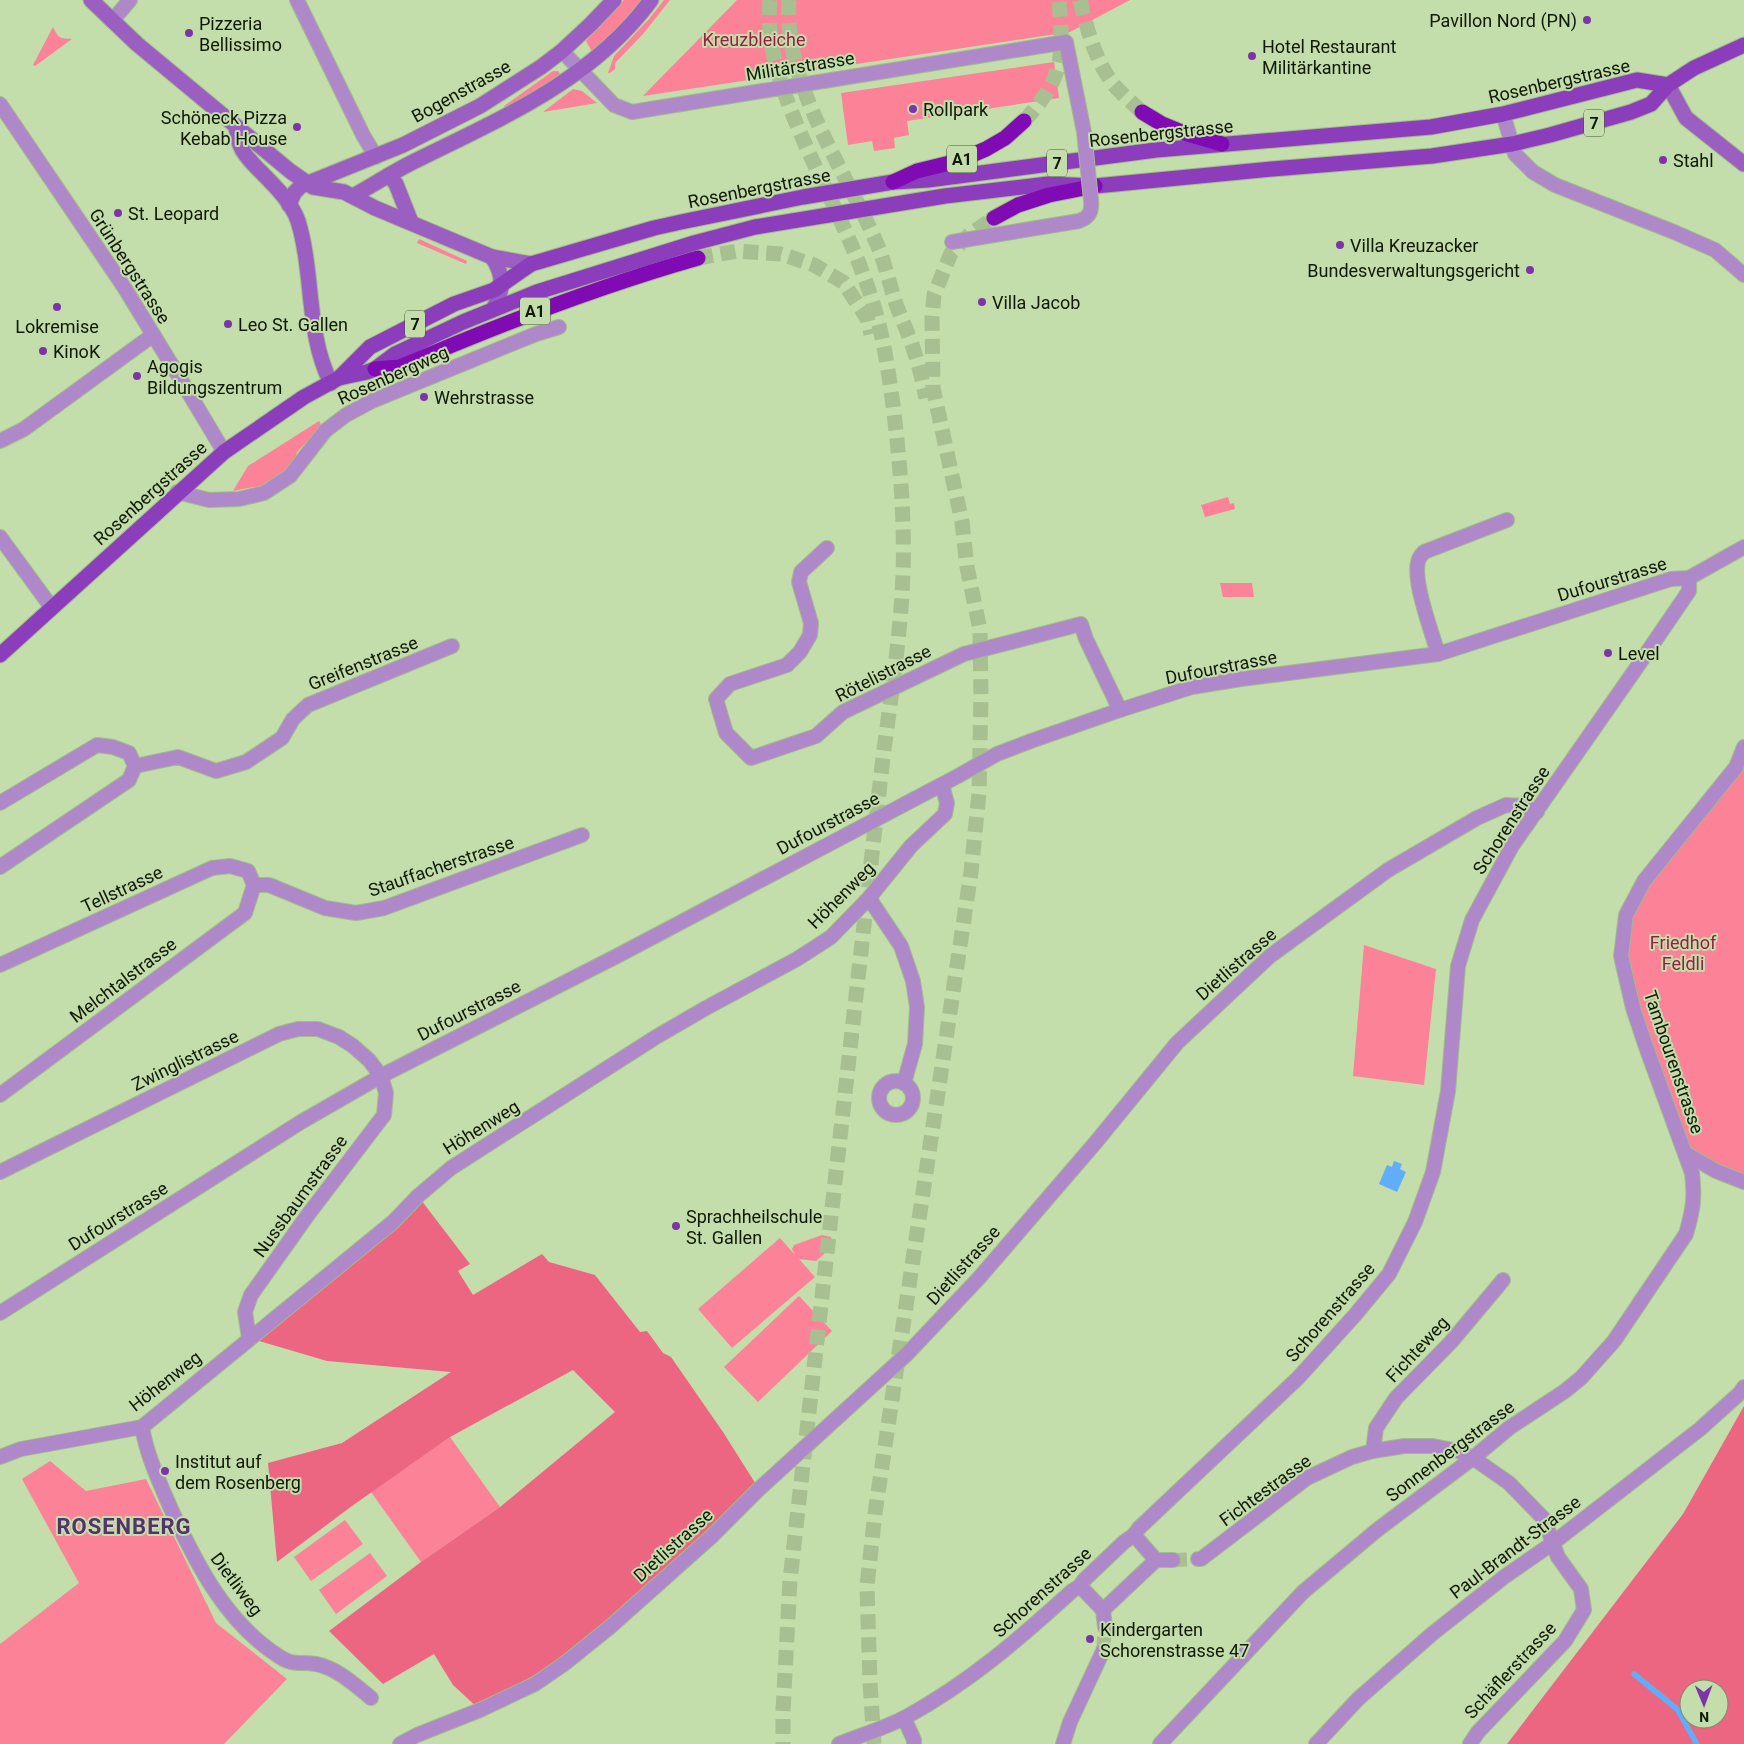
<svg xmlns="http://www.w3.org/2000/svg" width="1744" height="1744" font-family="Roboto,sans-serif">
	<style>
		.green { fill: #fc8297 }
		.forest { fill: #ed6681; fill-rule: evenodd }
		.water { fill: #61adfa }
		.lines { fill: none; stroke-linecap: round; stroke-linejoin: round }
		.stream { stroke: #61adfa; stroke-width: 5.5 }
		.street-tunnel { stroke: #a8bf92; stroke-width: 14; stroke-dasharray: 14 7; stroke-linecap: butt }
		.highway-tunnel { stroke: #a8bf92; stroke-width: 15; stroke-dasharray: 15 8; stroke-linecap: butt }
		.street-casing { stroke: #a3ba8d; stroke-width: 16 }
		.secondary-casing { stroke: #a3ba8d; stroke-width: 17 }
		.primary-casing { stroke: #a3ba8d; stroke-width: 17 }
		.highway-casing { stroke: #a3ba8d; stroke-width: 17 }
		.street { stroke: #ae88c9; stroke-width: 14 }
		.secondary { stroke: #9b5fc2; stroke-width: 15 }
		.primary { stroke: #8c3dbb; stroke-width: 15 }
		.highway { stroke: #800ab4; stroke-width: 15 }
		.street-bridge-casing { stroke: #a3ba8d; stroke-width: 16; stroke-linecap: butt }
		.street-bridge { stroke: #ae88c9; stroke-width: 14 }
		.poi-dot { fill: #7c34a6; stroke: #c3ddab; stroke-width: 2 }
		.labels { text-anchor: middle; dominant-baseline: central; stroke-width: 4; stroke-linejoin: round; paint-order: stroke }
		.shield { fill: #c3ddab; stroke: #465338; stroke-width: 1 }
		.shield-label { font-size: 16px; font-weight: bold; fill: #101806 }
		.poi-label { font-size: 18px; fill: #101806; stroke: #c3ddab; text-anchor: start }
		.park-label { font-size: 18px; fill: #9a1e42; stroke: #c3ddab }
		.street-label { font-size: 18px; fill: #101806; stroke: #c3ddab }
		.district-label { font-size: 22px; font-weight: bold; letter-spacing: 1px; fill: #54326b; stroke: #c3ddab }
	</style>
	<rect width="100%" height="100%" fill="#c3ddab"/>
	<!-- green -->
	<g class="green">
		<polygon points="624,0 642,0 613,33 592,52 586,41"/>
		<polygon points="664,0 670,0 643,34 615,63 615,69 610,73 608,73 614,56 649,19"/>
		<polygon points="737,0 1130,0 1070,32 643,96"/>
		<path d="M 53,27 C 59,39 59,38 72,39 L 35,66 L 33,65 Z"/>
		<polygon points="1054,62 1059,98 907,121 909,135 894,138 895,148 874,151 872,141 848,145 841,93"/>
		<polygon points="553,71 558,71 561,75 507,110 504,106"/>
		<polygon points="573,89 582,91 597,103 543,112"/>
		<polygon points="419,239 467,261 466,264 417,243"/>
		<polygon points="319,421 322,426 297,452 293,465 266,488 253,487 233,491 248,466"/>
		<polygon points="1228,497 1230,504 1234,503 1235,509 1205,517 1201,505"/>
		<polygon points="1220,583 1252,583 1254,597 1223,597"/>
		<polygon points="1744,747 1744,1182 1685,1153 1621,956 1626,915"/>
		<polygon points="1364,945 1436,969 1424,1085 1353,1076"/>
		<path d="M 822,1235 L 831,1237 C 832,1249 824,1254 816,1261 L 799,1259 L 815,1277 L 732,1348 L 698,1309 L 780,1238 L 795,1255 L 792,1249 L 794,1245 Z"/>
		<polygon points="799,1296 832,1331 758,1402 724,1367"/>
		<polygon points="450,1437 500,1507 421,1562 371,1492"/>
		<polygon points="50,1461 86,1491 146,1479 216,1623 287,1679 224,1744 0,1744 0,1644 79,1583 22,1479"/>
		<polygon points="345,1520 363,1544 311,1581 294,1557"/>
		<polygon points="370,1553 387,1576 336,1614 319,1590"/>
	</g>
	<!-- forest -->
	<g class="forest">
		<polygon points="418,1196 470,1264 458,1271 473,1295 542,1254 549,1262 595,1275 640,1332 647,1331 663,1353 671,1357 723,1432 759,1489 610,1627 480,1710 453,1685 434,1654 383,1684 329,1631 421,1562 500,1507 615,1412 573,1370 450,1437 352,1506 277,1562 268,1463 342,1443 451,1372 327,1361 249,1338"/>
		<path d="M 1744,1406 L 1744,1744 L 1507,1744 L 1683,1514 ZM 1689,1689 L 1719,1689 L 1719,1719 L 1689,1719 Z"/>
	</g>
	<!-- water -->
	<polygon class="water" points="1394,1161 1402,1164 1400,1169 1406,1172 1397,1192 1379,1184 1387,1165 1392,1167"/>
	<g class="lines">
		<!-- stream -->
		<polyline class="stream" points="1634,1674 1677,1709 1697,1744"/>
		<!-- street-tunnel -->
		<g class="street-tunnel">
			<polyline points="1173,1560 1198,1559"/>
			<polyline points="1103,1651 1105,1627"/>
		</g>
		<!-- highway-tunnel -->
		<g class="highway-tunnel">
			<path d="M 770,0 C 765,51 786,100 806,146 C 831,202 861,257 877,317 C 885,346 889,376 893,405 C 898,446 902,486 903,526 C 906,603 893,681 883,757 L 790,1580 L 783,1711 L 783,1744"/>
			<path d="M 789,0 C 783,89 850,174 881,254 C 886,269 890,285 895,301 C 901,319 910,336 915,354 C 920,369 923,384 926,398"/>
			<path d="M 1080,0 C 1087,29 1095,60 1113,84 C 1122,94 1132,103 1142,112"/>
			<path d="M 1024,121 C 1064,78 1064,57 1059,0"/>
			<polyline points="698,258 737,251 781,254 814,265 843,282 867,318 871,334"/>
			<polyline points="874,1744 870,1682 867,1586 875,1513 971,872 979,793 981,697 980,630 967,567 962,522 933,388 932,317 934,295 951,253 969,235 994,218"/>
		</g>
		<!-- street casing -->
		<g class="street-casing">
			<g id="street">
				<polyline points="297,0 363,135 376,157"/>
				<polyline points="112,21 130,0"/>
				<polyline points="562,51 614,105 632,112 1066,42 1084,132"/>
				<polyline points="0,104 124,287 181,380 224,452"/>
				<polyline points="1503,114 1515,154 1533,172 1555,185 1674,232 1715,250 1744,275"/>
				<path d="M 952,242 L 1079,221 C 1090,217 1092,211 1091,200"/>
				<polyline points="0,441 24,429 153,335"/>
				<polyline points="177,492 209,500 239,499 264,493 290,476 325,431 346,415 372,401 536,334 559,327"/>
				<polyline points="0,537 52,608"/>
				<polyline points="827,548 801,572 799,582 811,623 810,635 800,652 787,665 730,684 716,699 726,733 751,758 816,736 843,712 964,654 1081,624 1086,639 1120,710"/>
				<path d="M 1438,654 C 1432,632 1413,583 1418,562 C 1419,557 1421,555 1424,552 L 1507,520"/>
				<polyline points="135,766 178,757 216,771 246,762 282,738 293,719 308,705 452,646"/>
				<polyline points="0,803 97,745 113,747 129,753 135,766 129,780 0,867"/>
				<polyline points="254,885 269,885 325,908 356,913 384,908 582,835"/>
				<polyline points="869,898 901,946 913,981 917,1007 915,1044 904,1083"/>
				<polyline points="0,965 212,868 230,866 248,871 254,885"/>
				<circle cx="896" cy="1098" r="17"/>
				<polyline points="0,1095 245,913 254,885"/>
				<polyline points="1685,1153 1716,1171 1744,1182"/>
				<polyline points="0,1172 279,1034 298,1029 318,1029 339,1037 353,1046 369,1060 381,1076 386,1093 384,1115 307,1216 251,1295 245,1312 249,1338"/>
				<polyline points="0,1313 301,1122 381,1076 617,956 958,776 997,754 1031,741 1120,710 1192,687 1241,679 1438,654 1671,579 1689,578 1744,547"/>
				<path d="M 142,1427 C 147,1456 159,1481 171,1509 C 196,1563 225,1621 277,1655 C 294,1667 299,1661 316,1664 C 337,1668 355,1685 371,1698"/>
				<polyline points="1373,1451 1376,1428 1396,1398 1451,1342 1503,1280"/>
				<polyline points="0,1457 21,1449 142,1427 393,1222 418,1196 451,1168 656,1037 706,1008 797,959 831,937 869,898 911,846 945,814 947,803 942,785"/>
				<polyline points="1198,1559 1201,1559 1307,1478 1352,1457 1373,1451 1404,1446 1433,1446 1458,1451 1473,1458 1509,1483 1544,1519 1558,1557 1581,1589 1584,1610 1565,1641 1478,1732 1470,1744"/>
				<polyline points="1156,1560 1173,1560"/>
				<polyline points="1080,1586 1103,1610 1156,1560 1134,1535"/>
				<polyline points="1103,1610 1105,1627"/>
				<polyline points="904,1718 914,1740 914,1744"/>
				<polyline points="400,1744 417,1735 480,1710 535,1684 564,1664 610,1627 711,1537 759,1489 907,1354 979,1278 1096,1142 1177,1043 1270,956 1388,870 1477,818 1506,805 1524,806 1537,812"/>
				<path d="M 839,1744 C 861,1735 885,1728 906,1717 C 970,1682 1019,1639 1072,1591 L 1080,1586 L 1084,1580 L 1124,1542 L 1134,1535 L 1139,1528 L 1298,1378 L 1355,1315 L 1389,1274 L 1415,1222 L 1433,1172 L 1448,1091 L 1458,966 L 1472,920 L 1512,846 L 1635,670 L 1689,591 L 1689,578"/>
				<polyline points="1063,1744 1070,1722 1103,1651"/>
				<path d="M 1160,1744 L 1303,1592 L 1377,1530 L 1473,1458 L 1509,1428 L 1565,1391 L 1581,1378 L 1614,1341 L 1686,1234 C 1693,1210 1695,1198 1692,1173 L 1646,1047 L 1633,1008 L 1621,956 L 1626,915 L 1644,881 L 1736,767 L 1744,747"/>
				<polyline points="1316,1744 1358,1699 1432,1634 1504,1577 1553,1543 1700,1429 1740,1393 1744,1387"/>
			</g>
		</g>
		<!-- secondary casing -->
		<g class="secondary-casing">
			<g id="secondary">
				<polyline points="91,0 137,44 290,171 313,187 344,192 375,208 492,257 531,264"/>
				<polyline points="1668,85 1686,118 1744,164"/>
				<path d="M 236,126 C 237,133 238,140 240,145 C 243,154 252,163 258,169 C 273,184 291,201 298,221 C 314,273 306,335 331,383"/>
				<polyline points="389,175 396,184 411,222"/>
				<path d="M 353,196 C 371,186 390,174 409,164 C 497,120 591,82 651,0"/>
				<polyline points="289,205 294,193 301,186 403,145 480,106 541,67 562,51 591,24 614,0"/>
				<path d="M 492,257 C 504,274 504,292 493,309"/>
			</g>
		</g>
		<!-- primary casing -->
		<g class="primary-casing">
			<g id="primary">
				<polyline points="339,378 367,372 375,369 395,354 463,322 537,292 694,243 755,227 945,196 1048,184 1095,186 1272,169 1432,156 1512,144 1550,135 1631,112 1651,104 1668,85 1694,68 1744,45"/>
				<polyline points="0,655 224,452 304,397 339,378 370,347 454,304 494,290 531,264 654,228 681,222 803,197 893,182 928,180 1156,150 1431,127 1503,114 1637,80 1668,85"/>
			</g>
		</g>
		<!-- highway casing -->
		<g class="highway-casing">
			<g id="highway">
				<polyline points="1142,112 1162,124 1184,133 1222,144"/>
				<polyline points="893,182 917,171 958,161 986,149 1005,138 1024,121"/>
				<polyline points="994,218 1018,205 1049,195 1095,186"/>
				<path d="M 375,369 L 400,367 C 498,325 596,287 698,258"/>
			</g>
		</g>
		<!-- street -->
		<use href="#street" class="street"/>
		<!-- secondary -->
		<use href="#secondary" class="secondary"/>
		<!-- primary -->
		<use href="#primary" class="primary"/>
		<!-- highway -->
		<use href="#highway" class="highway"/>
		<!-- street-bridge casing -->
		<g class="street-bridge-casing">
			<polyline id="street-bridge" points="1084,132 1091,200"/>
		</g>
		<!-- street-bridge -->
		<use href="#street-bridge" class="street-bridge"/>
	</g>
	<!-- markers -->
	<g class="poi-dot">
		<circle cx="1587" cy="20" r="5"/>
		<circle cx="189" cy="33" r="5"/>
		<circle cx="1252" cy="56" r="5"/>
		<circle cx="913" cy="109" r="5"/>
		<circle cx="297" cy="127" r="5"/>
		<circle cx="1663" cy="160" r="5"/>
		<circle cx="118" cy="213" r="5"/>
		<circle cx="1340" cy="245" r="5"/>
		<circle cx="1530" cy="270" r="5"/>
		<circle cx="982" cy="302" r="5"/>
		<circle cx="57" cy="307" r="5"/>
		<circle cx="228" cy="324" r="5"/>
		<circle cx="43" cy="351" r="5"/>
		<circle cx="137" cy="376" r="5"/>
		<circle cx="424" cy="397" r="5"/>
		<circle cx="1608" cy="653" r="5"/>
		<circle cx="676" cy="1226" r="5"/>
		<circle cx="165" cy="1471" r="5"/>
		<circle cx="1090" cy="1639" r="5"/>
	</g>
	<g class="labels">
		<!-- shield labels -->
		<g class="shield">
			<rect x="1584" y="109.5" width="20" height="27" rx="4"/>
			<rect x="947" y="145.5" width="30" height="27" rx="4"/>
			<rect x="1047" y="149.5" width="20" height="27" rx="4"/>
			<rect x="520" y="297.5" width="30" height="27" rx="4"/>
			<rect x="405" y="310.5" width="20" height="27" rx="4"/>
		</g>
		<g class="shield-label">
			<text x="1594" y="123">7</text>
			<text x="962" y="159">A1</text>
			<text x="1057" y="163">7</text>
			<text x="535" y="311">A1</text>
			<text x="415" y="324">7</text>
		</g>
		<!-- poi labels -->
		<g class="poi-label">
			<text x="1577" y="20" text-anchor="end">Pavillon Nord (PN)</text>
			<text x="199" y="23">Pizzeria<tspan x="199" dy="21">Bellissimo</tspan></text>
			<text x="1262" y="46">Hotel Restaurant<tspan x="1262" dy="21">Militärkantine</tspan></text>
			<text x="923" y="109">Rollpark</text>
			<text x="287" y="117" text-anchor="end">Schöneck Pizza<tspan x="287" dy="21">Kebab House</tspan></text>
			<text x="1673" y="160">Stahl</text>
			<text x="128" y="213">St. Leopard</text>
			<text x="1350" y="245">Villa Kreuzacker</text>
			<text x="1520" y="270" text-anchor="end">Bundesverwaltungsgericht</text>
			<text x="992" y="302">Villa Jacob</text>
			<text x="238" y="324">Leo St. Gallen</text>
			<text x="57" y="326" text-anchor="middle">Lokremise</text>
			<text x="53" y="351">KinoK</text>
			<text x="147" y="366">Agogis<tspan x="147" dy="21">Bildungszentrum</tspan></text>
			<text x="434" y="397">Wehrstrasse</text>
			<text x="1618" y="653">Level</text>
			<text x="686" y="1216">Sprachheilschule<tspan x="686" dy="21">St. Gallen</tspan></text>
			<text x="175" y="1461">Institut auf<tspan x="175" dy="21">dem Rosenberg</tspan></text>
			<text x="1100" y="1629">Kindergarten<tspan x="1100" dy="21">Schorenstrasse 47</tspan></text>
		</g>
		<!-- park labels -->
		<g class="park-label">
			<text x="754" y="39">Kreuzbleiche</text>
			<text x="1683" y="942">Friedhof<tspan x="1683" dy="21">Feldli</tspan></text>
		</g>
		<!-- street labels -->
		<g class="street-label">
			<text transform="translate(800 66) rotate(-9)">Militärstrasse</text>
			<text transform="translate(1559 81) rotate(-13)">Rosenbergstrasse</text>
			<text transform="translate(461 91) rotate(-29)">Bogenstrasse</text>
			<text transform="translate(1161 133) rotate(-6)">Rosenbergstrasse</text>
			<text transform="translate(759 188) rotate(-11)">Rosenbergstrasse</text>
			<text transform="translate(130 266) rotate(57)">Grünbergstrasse</text>
			<text transform="translate(393 375) rotate(-24)">Rosenbergweg</text>
			<text transform="translate(150 493) rotate(-42)">Rosenbergstrasse</text>
			<text transform="translate(1612 579) rotate(-17)">Dufourstrasse</text>
			<text transform="translate(363 663) rotate(-22)">Greifenstrasse</text>
			<text transform="translate(1221 667) rotate(-11)">Dufourstrasse</text>
			<text transform="translate(883 673) rotate(-27)">Rötelistrasse</text>
			<text transform="translate(1511 820) rotate(-57)">Schorenstrasse</text>
			<text transform="translate(828 823) rotate(-28)">Dufourstrasse</text>
			<text transform="translate(441 866) rotate(-19)">Stauffacherstrasse</text>
			<text transform="translate(122 889) rotate(-25)">Tellstrasse</text>
			<text transform="translate(841 895) rotate(-45)">Höhenweg</text>
			<text transform="translate(1236 964) rotate(-41)">Dietlistrasse</text>
			<text transform="translate(123 980) rotate(-37)">Melchtalstrasse</text>
			<text transform="translate(469 1010) rotate(-27)">Dufourstrasse</text>
			<text transform="translate(185 1060) rotate(-26)">Zwinglistrasse</text>
			<text transform="translate(1674 1062) rotate(71)">Tambourenstrasse</text>
			<text transform="translate(481 1127) rotate(-32)">Höhenweg</text>
			<text transform="translate(300 1196) rotate(-54)">Nussbaumstrasse</text>
			<text transform="translate(118 1216) rotate(-32)">Dufourstrasse</text>
			<text transform="translate(963 1265) rotate(-48)">Dietlistrasse</text>
			<text transform="translate(1330 1312) rotate(-49)">Schorenstrasse</text>
			<text transform="translate(1417 1349) rotate(-47)">Fichteweg</text>
			<text transform="translate(165 1381) rotate(-38)">Höhenweg</text>
			<text transform="translate(1450 1451) rotate(-37)">Sonnenbergstrasse</text>
			<text transform="translate(1265 1490) rotate(-36)">Fichtestrasse</text>
			<text transform="translate(673 1545) rotate(-42)">Dietlistrasse</text>
			<text transform="translate(1515 1547) rotate(-37)">Paul-Brandt-Strasse</text>
			<text transform="translate(237 1584) rotate(53)">Dietliweg</text>
			<text transform="translate(1042 1592) rotate(-42)">Schorenstrasse</text>
			<text transform="translate(1510 1670) rotate(-47)">Schäflerstrasse</text>
		</g>
		<!-- district labels -->
		<g class="district-label">
			<text x="124" y="1526">ROSENBERG</text>
		</g>
	</g>
	<!-- north arrow -->
	<g transform="translate(1704 1704) rotate(179)"><circle r="24" fill="#c3ddab" stroke="#7b8e69"/>
	<path d="M0-4L9 19L0 12L-9 19Z" fill="#7c34a6"/>
	<text y="-8" font-size="14" font-weight="bold" text-anchor="middle" fill="#101806">N</text>
	</g>
</svg>
